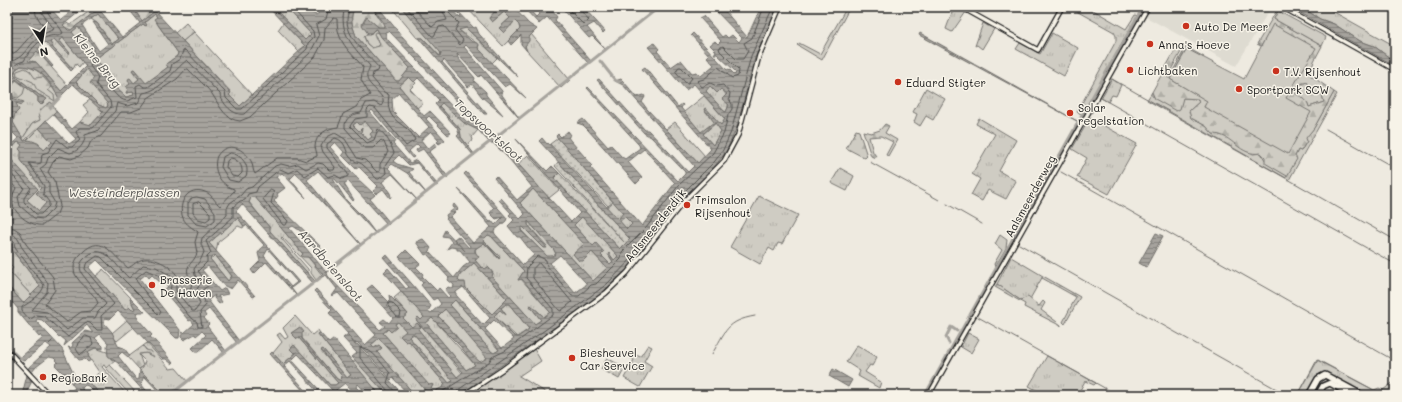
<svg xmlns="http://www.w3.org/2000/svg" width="1402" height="402" font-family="Mali,sans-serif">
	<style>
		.built { fill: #dedbd1 }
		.grass { fill: url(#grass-tufts); stroke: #767470 }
		.forest { fill: url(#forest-firs); stroke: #767470; fill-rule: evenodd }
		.park { fill: url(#park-dots); stroke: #767470 }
		.garden { fill: #cfccc3; stroke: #767470 }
		.water { fill: url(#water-rules); stroke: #6f6d69; fill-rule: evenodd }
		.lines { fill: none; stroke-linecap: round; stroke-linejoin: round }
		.shore { stroke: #535250; stroke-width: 1 }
		.stream { stroke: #6f6d69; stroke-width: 1 }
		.canal { stroke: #a6a39d; stroke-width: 3 }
		.ferry { stroke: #535250; stroke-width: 1; stroke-dasharray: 5 4; stroke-linecap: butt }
		.tertiary-casing { stroke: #1c1c1c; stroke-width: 6 }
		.secondary-casing { stroke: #1c1c1c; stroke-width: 6 }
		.motorway-casing { stroke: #1c1c1c; stroke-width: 8 }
		.tertiary { stroke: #f7f3e8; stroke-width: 3.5 }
		.secondary { stroke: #f7f3e8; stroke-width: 3.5 }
		.motorway { stroke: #f7f3e8; stroke-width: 5 }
		.poi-dot { fill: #c8321e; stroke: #f7f3e8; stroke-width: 1.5 }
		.labels { text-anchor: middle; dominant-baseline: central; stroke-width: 3; stroke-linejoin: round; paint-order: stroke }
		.poi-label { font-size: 11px; fill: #1c1c1c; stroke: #f7f3e8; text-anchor: start }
		.street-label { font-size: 11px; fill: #1c1c1c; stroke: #f7f3e8 }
		.water-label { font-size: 12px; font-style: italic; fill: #535250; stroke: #f7f3e8 }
	</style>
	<defs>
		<pattern id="grass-tufts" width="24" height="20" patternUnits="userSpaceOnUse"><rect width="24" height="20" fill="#cfccc3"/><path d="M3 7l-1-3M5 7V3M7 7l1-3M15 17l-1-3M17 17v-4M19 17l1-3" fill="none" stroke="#b1afa7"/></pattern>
		<pattern id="forest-firs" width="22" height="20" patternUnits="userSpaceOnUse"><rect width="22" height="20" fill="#cfccc3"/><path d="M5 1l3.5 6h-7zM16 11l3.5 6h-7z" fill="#b1afa7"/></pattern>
		<pattern id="park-dots" width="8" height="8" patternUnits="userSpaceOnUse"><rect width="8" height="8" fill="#cfccc3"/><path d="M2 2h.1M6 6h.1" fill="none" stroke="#b1afa7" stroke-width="1.8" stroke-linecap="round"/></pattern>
		<pattern id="water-rules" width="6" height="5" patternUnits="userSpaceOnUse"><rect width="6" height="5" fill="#a6a39d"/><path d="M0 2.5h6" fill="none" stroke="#86847f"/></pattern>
	</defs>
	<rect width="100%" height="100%" fill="#eeeae0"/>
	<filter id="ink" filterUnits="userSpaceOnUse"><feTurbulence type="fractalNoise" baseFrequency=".025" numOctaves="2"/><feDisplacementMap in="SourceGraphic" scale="8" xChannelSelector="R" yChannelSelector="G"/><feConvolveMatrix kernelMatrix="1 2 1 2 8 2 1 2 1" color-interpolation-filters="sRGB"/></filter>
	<g filter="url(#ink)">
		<!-- built -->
		<polygon class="built" points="1152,7 1271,7 1236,66 1146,17"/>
		<!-- grass -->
		<g class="grass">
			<polygon points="273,7 286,7 311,34 305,40"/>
			<polygon points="466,7 485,7 487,9 489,7 499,7 489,18 492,22 504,12 510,18 499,28 512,25 511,24 514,20 519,25 520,30 503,46"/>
			<polygon points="847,7 850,7 822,60 797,45 799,43 820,54"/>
			<polygon points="954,7 966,12 952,32 946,29"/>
			<polygon points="1069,7 1088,7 1126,29 1135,15 1138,16 1083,115 1077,112 1116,41 1116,36 1114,32"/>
			<polygon points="1301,7 1325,7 1395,46 1395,62 1374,46 1360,41 1334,24 1320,19"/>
			<polygon points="155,14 157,17 158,25 178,53 177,56 166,64 168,67 146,84 134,69 132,70 139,79 134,83 128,80 130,84 126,93 133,92 134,95 126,97 117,89 105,72 106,70 95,59 143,24 145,26 145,22"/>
			<polygon points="283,23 305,46 298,51 278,30"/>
			<polygon points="983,23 994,29 982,49 977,45 975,46"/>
			<polygon points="78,27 94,47 93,52 89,53 87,51 71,32"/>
			<polygon points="460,28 466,28 497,58 492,63 478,48 479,45 459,30"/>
			<polygon points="377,29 379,33 377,32 375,37 380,44 378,47 372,48 367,44 364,36 368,33 368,35 370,35 374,30"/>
			<polygon points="194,32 252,95 240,106 229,95 231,92 183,41"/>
			<polygon points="1052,33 1078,48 1064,76 1016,49 1020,43 1040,54"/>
			<polygon points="531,34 570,80 561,88 526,50 525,45"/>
			<polygon points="63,38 83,62 79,67 76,64 73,69 53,48 50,42 54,39 68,54 69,53 59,40"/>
			<path d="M 21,66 C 41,67 49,82 59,98 L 53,106 L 50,102 L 40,120 L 32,124 L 23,138 L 13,124 L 15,104 L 18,103 L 12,98 L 10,85 L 17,79 L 38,97 L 38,102 L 41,105 L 47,99 L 39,95 L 14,75 L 16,69 Z"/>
			<polygon points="87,69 95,78 108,105 106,108 99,105 76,82"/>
			<path d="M 701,76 L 717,93 L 721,89 C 728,95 731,103 726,112 L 724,111 L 705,91 Z"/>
			<polygon points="409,77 416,83 410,89 423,103 417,108 399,86"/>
			<polygon points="1112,79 1121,85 1116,96 1112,95 1108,102 1101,98"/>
			<path d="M 1307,82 L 1317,93 L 1321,91 L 1324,102 L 1309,107 C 1307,98 1300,97 1293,92 L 1298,85 Z"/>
			<polygon points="926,88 945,99 933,120 926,116 920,126 914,122 917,114 913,112"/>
			<path d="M 1152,92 L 1152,96 L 1180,106 L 1182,98 L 1198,99 L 1199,102 L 1190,110 L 1191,118 L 1206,126 L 1213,134 C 1228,134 1241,146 1253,154 L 1261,153 L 1265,160 L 1295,156 L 1298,150 L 1301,151 L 1307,141 L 1305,138 L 1314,128 L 1334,92 L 1337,94 L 1289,180 L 1147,100 Z"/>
			<polygon points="704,96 725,119 721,125 705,108 704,110 715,122 701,133 684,112"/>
			<polygon points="91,99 103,112 91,125 79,123 89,112 83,105"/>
			<polygon points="443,102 464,123 478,130 472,137 473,140 467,145 461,137 460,129 439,106"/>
			<polygon points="979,118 1016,140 999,171 1016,181 1006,199 988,190 982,201 971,195 980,179 972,174 995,134 976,124"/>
			<polygon points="1090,118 1137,144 1109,194 1077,177 1087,158 1072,149"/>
			<polygon points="365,121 373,131 372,137 368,140 361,132 362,128 359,131 353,125 357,122"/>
			<polygon points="675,122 705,156 698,163 666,129"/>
			<polygon points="716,123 721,131 713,145 703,134"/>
			<polygon points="39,128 52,142 44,150 38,143 27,140"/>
			<polygon points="18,141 22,145 21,160 41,188 36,193 46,203 39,211 27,200 37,189 7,160 7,154"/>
			<polygon points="528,155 559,190 549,198 518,164"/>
			<polygon points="840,168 854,176 847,191 831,183"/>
			<polygon points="533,189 585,244 583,261 592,252 607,268 593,281 520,203"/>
			<polygon points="759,196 798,215 782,244 778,243 774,251 769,248 760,264 730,247"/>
			<polygon points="251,197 255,197 303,254 302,256 308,257 322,275 316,280 311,273 311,268 282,237 281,238 308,269 309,275 269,231 270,228 249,202"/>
			<polygon points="614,201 632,224 627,229 606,208"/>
			<polygon points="582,217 618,256 614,260 609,254 608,254 613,262 610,264 601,255 596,243 593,246 574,225"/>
			<polygon points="238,218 244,226 243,228 238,226 218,242 216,251 209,243"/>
			<polygon points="488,235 491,236 524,271 518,280 521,279 550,312 544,317 531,305 530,306 541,320 535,324 492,277 493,273 488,267 485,269 482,268 474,260 477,258 475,249 484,243 499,259 500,257 483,240"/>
			<polygon points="7,240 12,245 11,249 39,284 40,287 31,295 10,272 13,268 7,261"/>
			<polygon points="215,255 232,276 228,281 210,259"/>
			<polygon points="1011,257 1043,276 1030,299 1020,300 997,284"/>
			<polygon points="474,263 507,299 492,314 458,280 460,275"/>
			<polygon points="103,269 131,298 130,299 135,309 132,311 125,310 96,276 102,271"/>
			<polygon points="401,292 425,317 421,320 418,317 416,319 417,321 463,374 457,377 417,329 420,327 412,327 403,318 408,314 394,298"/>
			<polygon points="455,300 499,350 494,353 492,352 450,305"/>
			<polygon points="506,304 509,304 529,329 517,337 494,316 500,309 506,315 501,308"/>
			<path d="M 446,309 L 487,356 L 488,358 L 480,363 C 464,349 454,330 438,316 L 438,314 Z"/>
			<polygon points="295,316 312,335 318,330 320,333 318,334 351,375 347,378 323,349 321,351 342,376 341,381 337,379 302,338 300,327 292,333 299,338 338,383 335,385 330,385 294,346 291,349 297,352 283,364 273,353 282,342 277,335 280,333 285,339 288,337 283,328"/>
			<polygon points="432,318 475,365 466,370 426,323"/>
			<polygon points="398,322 407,331 401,337 409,341 445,384 443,387 433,393 431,389 433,384 429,386 383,333 388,329 391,332 396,327 395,324"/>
			<polygon points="968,333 979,339 971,353 961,347"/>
			<polygon points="414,334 452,379 453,381 449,383 409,337"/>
			<polygon points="379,338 406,367 428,394 415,395 377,352 382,348 379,345 374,349 371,345"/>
			<polygon points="147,343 170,369 176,368 188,382 171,395 165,395 139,369 143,367 145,361 138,354 146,353 152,356 143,346"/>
			<polygon points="648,345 652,347 644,361 652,366 640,387 624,378 634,360 629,357 631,352 640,357"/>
			<polygon points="857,345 877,357 872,366 870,365 865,372 881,382 879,388 858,376 860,371 846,362"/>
			<polygon points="95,348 107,352 111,359 115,361 106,368 104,365 102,367 127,395 102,395 89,383 99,372 88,356 89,351"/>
			<polygon points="534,349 541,361 519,376 550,395 469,395"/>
			<polygon points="1047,356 1096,383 1094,385 1085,381 1078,394 1081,395 1045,395 1029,386"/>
			<polygon points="607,358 625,368 619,379 601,369"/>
			<polygon points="356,360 387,395 380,395 352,363"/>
			<polygon points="1318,360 1374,390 1379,388 1383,390 1395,381 1395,395 1367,395 1325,372 1317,375 1306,395 1298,395"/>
		</g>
		<!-- forest -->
		<g class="forest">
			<polygon points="92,7 95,7 96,11 71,30 63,26 65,22 70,25 91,10"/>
			<polygon points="133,7 151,7 155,11 142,21"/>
			<path d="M 356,7 L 372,7 L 384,25 L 384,27 L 380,28 L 366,17 L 362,24 L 368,32 L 364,37 L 367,44 L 372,48 L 379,46 L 380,43 L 374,34 L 375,32 L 379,33 L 410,68 L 399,81 L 396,81 L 356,36 C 353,27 348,16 356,7 Z"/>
			<polygon points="391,7 401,7 441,52 440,56 423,38 417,38"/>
			<path d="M 1277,10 L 1278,11 L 1274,19 L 1322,46 L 1314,61 L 1310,75 L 1334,92 L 1314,128 L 1306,138 L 1307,141 L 1301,151 L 1298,150 L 1295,156 L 1297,159 L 1287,176 L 1265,163 L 1265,157 L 1261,153 C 1239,157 1233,134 1213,134 L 1206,126 L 1191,118 L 1189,111 L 1199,102 L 1198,99 L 1183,98 L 1180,109 L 1176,111 L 1155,99 L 1152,92 L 1177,47 L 1182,50 L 1167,77 L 1169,78 L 1186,47 L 1204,57 L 1201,61 L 1185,52 L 1170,79 L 1208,101 L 1204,107 L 1286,98 L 1288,91 L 1295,87 L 1289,76 L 1314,48 L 1274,25 L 1261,46 L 1257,44 ZM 1307,82 L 1315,93 L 1321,91 L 1324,102 L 1309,107 C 1307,98 1300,97 1293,92 L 1298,85 Z"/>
			<polygon points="98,14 119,39 112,44 97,23 91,19"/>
			<polygon points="186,23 194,32 183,41 175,33"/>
			<polygon points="37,51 67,85 61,91 36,62 32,61 30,63 28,61"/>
			<polygon points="25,68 30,71 35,78 43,77 52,87 48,90 54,95 55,101 37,90 33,82 16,75 17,71"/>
			<polygon points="16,80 25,87 23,94 18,98 13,97 11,88"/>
			<path d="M 51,102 L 56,111 L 24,141 L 23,138 L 32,124 L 40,120 C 37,110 43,107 51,102 Z"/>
			<polygon points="885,124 889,126 885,133 897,140 888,156 886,155 893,142 881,136 869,137 873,152 876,156 875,158 871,156 863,131 871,133 880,130"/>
			<polygon points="856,130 859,131 867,156 865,158 846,148"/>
			<polygon points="528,221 554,250 556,254 553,256 547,257 521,230 523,227 547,246 528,225"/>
			<polygon points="1000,235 1007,240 1006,248 995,267 994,264 1002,250 995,244"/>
			<polygon points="7,269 31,295 23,303 7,285"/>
			<polygon points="1043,276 1080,297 1065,324 1063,322 1076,297 1042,278"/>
			<polygon points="997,284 1020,300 1028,297 1039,306 1043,301 1045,303 1041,310 1061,325 1061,326 1024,307 1025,304 995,287"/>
			<polygon points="127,320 134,327 117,341 113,337 112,333"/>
			<polygon points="143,346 146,350 150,351 154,357 146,353 139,354 143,366 139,369 128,357"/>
			<polygon points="110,365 138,395 130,395 106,368"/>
		</g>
		<!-- park -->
		<g class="park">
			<polygon points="558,138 613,202 608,206 550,144"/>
			<polygon points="558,162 630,239 620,249 553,177 559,173 624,242 555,166"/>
		</g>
		<!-- garden -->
		<g class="garden">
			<polygon points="1278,11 1326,37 1322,46 1274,19"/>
			<polygon points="1273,24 1316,48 1286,98 1311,112 1288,154 1204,107 1207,101 1170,79 1187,49 1244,79"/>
		</g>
		<!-- water -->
		<g class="water">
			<path d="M 7,7 L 49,7 L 61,20 L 77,7 L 85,7 L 63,25 L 68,30 L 71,30 L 96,11 L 95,7 L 97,7 L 122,37 L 140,23 L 127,7 L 132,7 L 142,21 L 155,11 L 231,93 L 229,95 L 240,106 L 305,46 L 268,7 L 273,7 L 305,40 L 311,34 L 286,7 L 309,7 L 312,13 L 316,15 L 319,13 L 319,7 L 356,7 C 348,16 353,27 356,36 L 396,81 L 399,81 L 410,68 L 381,37 L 377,29 L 374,30 L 369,35 L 362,25 L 367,17 L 378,27 L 384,27 L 384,23 L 372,7 L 378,7 L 401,35 L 476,117 L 476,122 L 479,127 L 518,164 L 571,222 L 580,213 L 515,138 L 547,171 L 552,166 L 559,173 L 554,178 L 620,249 L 630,239 L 539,141 L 542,138 L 547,144 L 548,143 L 627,229 L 632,224 L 625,217 L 621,221 L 619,218 L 623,213 L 556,136 L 558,134 L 561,137 L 568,131 L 571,135 L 568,137 L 570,140 L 592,165 L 590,167 L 642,226 L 675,183 L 644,149 L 628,162 L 642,178 L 636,184 L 588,130 L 583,125 L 577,123 L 583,119 L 608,147 L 611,145 L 622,157 L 625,159 L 640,148 L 639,145 L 587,88 L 588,87 L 678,181 L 685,174 L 685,172 L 651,137 L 644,133 L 597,80 L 599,79 L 645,130 L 648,130 L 688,172 L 694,166 L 623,85 L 615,81 L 621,79 L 623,81 L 637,97 L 644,95 L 645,97 L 642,102 L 647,109 L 698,163 L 711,149 L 642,69 L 645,67 L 678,107 L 682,104 L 683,105 L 681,108 L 701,132 L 714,122 L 704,109 L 706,108 L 721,125 L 725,119 L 694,84 L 686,90 L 648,47 L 654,43 L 659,49 L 657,51 L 671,67 L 681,60 L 692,73 L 697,72 L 701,76 L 714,65 L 707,57 L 709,55 L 691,35 L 693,33 L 727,70 L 729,69 L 735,75 L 736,72 L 717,54 L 714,54 L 716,51 L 710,45 L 715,41 L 718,44 L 721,41 L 700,18 L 704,16 L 722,37 L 725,35 L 728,38 L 732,35 L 739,42 L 742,38 L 712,7 L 716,7 L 720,10 L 723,7 L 729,7 L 725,11 L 747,37 L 761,7 L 778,7 L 755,58 L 737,127 L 726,152 L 711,171 L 682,199 L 628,269 L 596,298 L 474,385 L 458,395 L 426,395 L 427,392 L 379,338 L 371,345 L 374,348 L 379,345 L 382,348 L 377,352 L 415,395 L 409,395 L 393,378 L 391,380 L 357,342 L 355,344 L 348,335 L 355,345 L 357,344 L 403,395 L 387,395 L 352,357 L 357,353 L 343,338 L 348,334 L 329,313 L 332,310 L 314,291 L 316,289 L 365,345 L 376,335 L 338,293 L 332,296 L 337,289 L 326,275 L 316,280 L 323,274 L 308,257 L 303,257 L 301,256 L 303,254 L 255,197 L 251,197 L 249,203 L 270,228 L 270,231 L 315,281 L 313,283 L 242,204 L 236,211 L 299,282 L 291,288 L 297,296 L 266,262 L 254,274 L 251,270 L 260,261 L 258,253 L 264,245 L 246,225 L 244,226 L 238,218 L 209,243 L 255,296 L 253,297 L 238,280 L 231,289 L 223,285 L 208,266 L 202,270 L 220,291 L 225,288 L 228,294 L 218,296 L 222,302 L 219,304 L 214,298 L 215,295 L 208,300 L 239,341 L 237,343 L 209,309 L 204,313 L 206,316 L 204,318 L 209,324 L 207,326 L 226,351 L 224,353 L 212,339 L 197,353 L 192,348 L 206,335 L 202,331 L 196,336 L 195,334 L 184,340 L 181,337 L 182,332 L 184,333 L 194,324 L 191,320 L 189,321 L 163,290 L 168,287 L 164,282 L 161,283 L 152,275 L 149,278 L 146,274 L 140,279 L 180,330 L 179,338 L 176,338 L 97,260 L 89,267 L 90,269 L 125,310 L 129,307 L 132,310 L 135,309 L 130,299 L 131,298 L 145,312 L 139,312 L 136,314 L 138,319 L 152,335 L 150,337 L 160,345 L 159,346 L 173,363 L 172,364 L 166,359 L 163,359 L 118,311 L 110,319 L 105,318 L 104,323 L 112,332 L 118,346 L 124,348 L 130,356 L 128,357 L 122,352 L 118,356 L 137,380 L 139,379 L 140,370 L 164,395 L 162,395 L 144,376 L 141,384 L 150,395 L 147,395 L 118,363 L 108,356 L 107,346 L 108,343 L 100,334 L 95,338 L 103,346 L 103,349 L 95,348 L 89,351 L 88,356 L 91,360 L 88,362 L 85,359 L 79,360 L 68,347 L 71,348 L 73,345 L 72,343 L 85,331 L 93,333 L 87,325 L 64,346 L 66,341 L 60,336 L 59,337 L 42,320 L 37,319 L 36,321 L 62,349 L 75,377 L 81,382 L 89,383 L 102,395 L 97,395 L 88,386 L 85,385 L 82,388 L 84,395 L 80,395 L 77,389 L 72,393 L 71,391 L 75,388 L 70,381 L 67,383 L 65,381 L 68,378 L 55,365 L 58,362 L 54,358 L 49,357 L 36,367 L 32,372 L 30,380 L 32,381 L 27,391 L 29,393 L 29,395 L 22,395 L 29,367 L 51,347 L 46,343 L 24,361 L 22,360 L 22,356 L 43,338 L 41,335 L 39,337 L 18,312 L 18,309 L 13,303 L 10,303 L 10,300 L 7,296 L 7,285 L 23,303 L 40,286 L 10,247 L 12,245 L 7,240 L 7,160 L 9,157 L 38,189 L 27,200 L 39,211 L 46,203 L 36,193 L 41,188 L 21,160 L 21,151 L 19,149 L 22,145 L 18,142 L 7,154 L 7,152 L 18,138 L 8,128 L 7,124 ZM 98,14 L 119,39 L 112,44 L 97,23 L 93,22 L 108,44 L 99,51 L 82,25 ZM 155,14 L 157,17 L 154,19 L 178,53 L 177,56 L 166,64 L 168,67 L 146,83 L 134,69 L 132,70 L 139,79 L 134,83 L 130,78 L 128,79 L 130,84 L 126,87 L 128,90 L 126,93 L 133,92 L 134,95 L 126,97 L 117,89 L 105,72 L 106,70 L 95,59 L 143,24 L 146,26 L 147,25 L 145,22 ZM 78,27 L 94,47 L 93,52 L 89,53 L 87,51 L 72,32 ZM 389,31 L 472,117 L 471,121 L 468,123 L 387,39 L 385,32 ZM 63,38 L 86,66 L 61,91 L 36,62 L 28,61 L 37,51 L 52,67 L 53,66 L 38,49 L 45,42 L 71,71 L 73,69 L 53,48 L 50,42 L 54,39 L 68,54 L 70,53 L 59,40 ZM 21,66 C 42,67 49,81 59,98 L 73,84 L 103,112 L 91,125 L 80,122 L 72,129 L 56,111 L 53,114 L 76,139 L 69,144 L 46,120 L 39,128 L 52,142 L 44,150 C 39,144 32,138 24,141 L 13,122 L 15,114 L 19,110 L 16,103 L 22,105 L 24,102 L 12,98 L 10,85 L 16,79 L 38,97 L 38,102 L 41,105 L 47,99 L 39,95 L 14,75 L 16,69 ZM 87,69 L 94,78 L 90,83 L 107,103 L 108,106 L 106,108 L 99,105 L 76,82 ZM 409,77 L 414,82 L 418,78 L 439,100 L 435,104 L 457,128 L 459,134 L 457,136 L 474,156 L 475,155 L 461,137 L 460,129 L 439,106 L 442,103 L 464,123 L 478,130 L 490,143 L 493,143 L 510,160 L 532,187 L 517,200 L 496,176 L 494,178 L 525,214 L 520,219 L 501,198 L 499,200 L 511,213 L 509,215 L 514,220 L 508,226 L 517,237 L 520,237 L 534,255 L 523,265 L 495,234 L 494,231 L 506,221 L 507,218 L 466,172 L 464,174 L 494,208 L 490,213 L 496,219 L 503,217 L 495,225 L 492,221 L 490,222 L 467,197 L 458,189 L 491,227 L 473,243 L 450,217 L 458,209 L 454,204 L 453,206 L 454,209 L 446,215 L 447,218 L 446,219 L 470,246 L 469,248 L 458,236 L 454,239 L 465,251 L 445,230 L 442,236 L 448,237 L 452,242 L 447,249 L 451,247 L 457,248 L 457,250 L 460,250 L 470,262 L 463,267 L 454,278 L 429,251 L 431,248 L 423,239 L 416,242 L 425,255 L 427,254 L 449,278 L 448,280 L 454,285 L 453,289 L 448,287 L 445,290 L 450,296 L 448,298 L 439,288 L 437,291 L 422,276 L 423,274 L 416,267 L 420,264 L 406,250 L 399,257 L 423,283 L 421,285 L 433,300 L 437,298 L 441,304 L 431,313 L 428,311 L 431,306 L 386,254 L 383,257 L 409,287 L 406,289 L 388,268 L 384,272 L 424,317 L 421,320 L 418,317 L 416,319 L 417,321 L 463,372 L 457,377 L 418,329 L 421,327 L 417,323 L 412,327 L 403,318 L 408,314 L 389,295 L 390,303 L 372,285 L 367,289 L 393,318 L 389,323 L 384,319 L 380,322 L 385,326 L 380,330 L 328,276 L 327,273 L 331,268 L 326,272 L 289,228 L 293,226 L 302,232 L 317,249 L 321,249 L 320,246 L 274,201 L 278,196 L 277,194 L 285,188 L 276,177 L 282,173 L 306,198 L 290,179 L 296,173 L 361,245 L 307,180 L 318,171 L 376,234 L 364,218 L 346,200 L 333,179 L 335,179 L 353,201 L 354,200 L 344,184 L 348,181 L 388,225 L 390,223 L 370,199 L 375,195 L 358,179 L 330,147 L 335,142 L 344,152 L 342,155 L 356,169 L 359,167 L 378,186 L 373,191 L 376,194 L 383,189 L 390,198 L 391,197 L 390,193 L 382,182 L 392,174 L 418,201 L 388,168 L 392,164 L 407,173 L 427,194 L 409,172 L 413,169 L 397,164 L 393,161 L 399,155 L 409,165 L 417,163 L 436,186 L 438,185 L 416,160 L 410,163 L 393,144 L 395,141 L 370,112 L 372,110 L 412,158 L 414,157 L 409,151 L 417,144 L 420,147 L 416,150 L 417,152 L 423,149 L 446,179 L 448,177 L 429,152 L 437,146 L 435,143 L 428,149 L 421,140 L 431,131 L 439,140 L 437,142 L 439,144 L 445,140 L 426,119 L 429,116 L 448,135 L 451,133 L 430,111 L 424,116 L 399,86 ZM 710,86 L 717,93 L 721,89 L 727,94 L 722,99 L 729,105 L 726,112 L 724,111 L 706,91 ZM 399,93 L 429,127 L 418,137 L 393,112 L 392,99 ZM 365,121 L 373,131 L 370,134 L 372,137 L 368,140 L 361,132 L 362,128 L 359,131 L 353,125 L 357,122 L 360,125 ZM 715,123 L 721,131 L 713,145 L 703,134 ZM 533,189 L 584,244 L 573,254 L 579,261 L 583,261 L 592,252 L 607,268 L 593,281 L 520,203 ZM 582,217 L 618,256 L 614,260 L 609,253 L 608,254 L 613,261 L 610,264 L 601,255 L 604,252 L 596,243 L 593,246 L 574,225 ZM 528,221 L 554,250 L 556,254 L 553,256 L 547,256 L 521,231 L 521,228 L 523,227 L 544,248 L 547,248 L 528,225 ZM 488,235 L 491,236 L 524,271 L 518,280 L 522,279 L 550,312 L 544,317 L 531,305 L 530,306 L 541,320 L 535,324 L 492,277 L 493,273 L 488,267 L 485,269 L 483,267 L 482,268 L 475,260 L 479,257 L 475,252 L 475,249 L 484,243 L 500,259 L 483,240 ZM 268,249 L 297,282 L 291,287 L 264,256 ZM 215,255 L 232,276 L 228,281 L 210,259 ZM 560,255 L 586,283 L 586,285 L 575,293 L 550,263 ZM 474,263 L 507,299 L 492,314 L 466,288 L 465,282 L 460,282 L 458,280 L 460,275 ZM 463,287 L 490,318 L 483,325 L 456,295 L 456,292 ZM 455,300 L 498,348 L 499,350 L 494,353 L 492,352 L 450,305 ZM 506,304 L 509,304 L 529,329 L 518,337 L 514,336 L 494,316 L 500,310 L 506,315 L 501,308 ZM 445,309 L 487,358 L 480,362 C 464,349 453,330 438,316 ZM 432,318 L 460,346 L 475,365 L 466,370 L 426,323 ZM 494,320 L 514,339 L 502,348 L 485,329 ZM 398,322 L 406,331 L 400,336 L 406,342 L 409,341 L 445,384 L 443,387 L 433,392 L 431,389 L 433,384 L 429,385 L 383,333 L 388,329 L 391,332 L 397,327 L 395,324 ZM 412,334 L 414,334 L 453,381 L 449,383 L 414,343 L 409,337 Z"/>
			<polygon points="401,7 448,7 460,18 461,16 452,7 454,7 474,28 476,27 479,34 518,77 466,28 459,30 471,41 479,44 478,48 526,98 510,84 505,87 466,45 464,47 502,91 502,95 519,118 481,75 479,77 457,54 458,58 475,78 474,81 486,92 486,95 503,115 482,97 472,84 468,87 444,60 442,62 487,114 484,114 419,38 423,38 439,56 441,55 440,52"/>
			<polygon points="499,7 513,7 529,24 537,29 529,37 529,41 525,46 527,51 521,44 521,35 511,45 508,41 520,29 519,25 515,21 504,33 499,28 510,18 504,12 492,22 489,18"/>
			<polygon points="523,7 527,7 536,17 541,12 536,7 549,7 557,17 555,20 591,61 588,63 547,17 539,24"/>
			<polygon points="561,7 583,7 605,31 603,33 594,23 587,27 605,49 592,36 589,38"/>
			<polygon points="1290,7 1301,7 1320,19 1334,24 1360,41 1374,46 1395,62 1395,66"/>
			<polygon points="920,33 1077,121 919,35"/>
			<polygon points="1156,233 1163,236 1146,267 1139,263"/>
			<polygon points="300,327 304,332 302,333 302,339 337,379 341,381 342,376 321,350 323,349 347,378 351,375 318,334 320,333 329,343 334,339 380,395 368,395 358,384 356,387 363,395 354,395 345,383 336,390 341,395 331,395 333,391 298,354 292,360 324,395 320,395 290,361 284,366 310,395 307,395 270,354 272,352 283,364 297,352 294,353 290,349 294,345 330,385 335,385 338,383 299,338 297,339 291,333"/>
			<polygon points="833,369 852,380 848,387 829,376"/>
		</g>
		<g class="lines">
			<!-- shore -->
			<g class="shore">
				<polyline points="406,7 432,36 434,36 439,27 444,26 460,45 463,40 455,30 459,23 447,11 446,7"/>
				<polyline points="413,7 432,27 438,22 447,20 441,7"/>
				<polyline points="566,7 584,25 589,20 581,11 580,7"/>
				<polyline points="7,57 17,51 34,32 44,27 36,15 35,7"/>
				<path d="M 7,67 C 11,60 17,60 22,55 C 36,40 34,38 54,29 L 42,13 L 41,7"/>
				<polygon points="679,67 681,67 692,78 688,83 686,83 676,72"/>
				<path d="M 7,83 L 11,78 C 9,69 15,63 24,61 C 30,50 44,32 58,36 L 63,33 C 59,24 47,16 46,7"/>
				<path d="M 231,153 C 242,155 250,166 246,176 L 238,182 L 229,180 L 221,167 L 223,157 Z"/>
				<path d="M 231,158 C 238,159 243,166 242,173 L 238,177 L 232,176 L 226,167 L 227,161 Z"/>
				<path d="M 7,162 L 31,188 L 24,198 L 24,202 L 36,214 L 41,214 L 49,206 L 49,202 L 43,194 L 44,186 L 29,163 L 37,164 L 41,163 L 42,154 L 48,152 L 57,139 L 67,147 L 72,147 L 80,140 L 76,132 L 79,128 L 93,128 L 111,107 L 110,101 L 96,84 L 98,77 L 90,66 L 91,63 C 106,70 109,98 127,101 L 137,97 L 136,86 L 140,84 L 144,87 L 148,87 L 170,71 L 172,64 L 180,59 L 183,51 L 185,50 L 225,92 L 226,98 L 237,109 L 242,109 L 307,49 L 308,43 L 314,37 L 313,31 L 291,7"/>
				<path d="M 7,169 L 24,188 L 18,197 L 20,206 L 34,218 L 43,219 L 53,209 L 55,203 L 49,193 L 49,184 L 40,169 L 46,164 L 48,158 L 58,148 L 70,153 C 79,151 85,144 85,135 L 97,131 L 115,111 L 117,103 L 127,106 L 138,103 L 143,93 C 162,90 174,70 187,60 L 220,94 C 222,103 233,116 244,114 L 310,53 L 319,36 L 316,25 L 326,19 L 329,7"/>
				<path d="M 7,178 L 16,188 C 14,192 12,196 12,200 C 12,213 31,227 43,225 L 57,214 L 60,206 L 55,182 L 48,172 L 53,162 L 59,156 L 71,159 L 79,156 L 88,148 L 91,141 L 101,136 L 121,112 L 131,112 L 141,108 L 148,98 L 177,79 L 186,69 L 188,69 C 196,78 208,87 214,97 C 220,107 226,120 240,121 L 250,117 L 315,57 L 324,40 L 325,28 L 334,18 L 337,19 C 337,43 349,50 363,67 L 361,80 L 370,95 L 361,100 L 356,107 L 343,114 L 338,127 C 328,128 315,134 315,147 C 316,151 317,153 317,156 L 306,161 L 297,158 L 277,158 L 255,174 C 253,171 253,167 252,163 C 245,148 227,140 217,156 C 212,170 220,185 234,189 L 234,191 L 220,206 C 215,202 212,194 205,192 C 188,185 177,203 183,218 C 186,225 193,228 198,232 L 195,242 L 197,253 C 193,266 181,264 192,283 L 189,295 L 182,290 C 182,273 161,257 144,259 C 137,260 133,266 128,268 C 110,253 101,231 79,256 C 74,261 73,268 75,274 C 80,285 94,292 98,303 L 91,311 L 81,312 L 67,322 L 45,304 L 55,290 L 53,277 L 26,244 L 20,232 L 14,228 L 7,227"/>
				<polygon points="271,190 274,192 271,203 288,221 286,225 283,225 263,199"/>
				<polygon points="197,197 205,199 215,212 215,220 207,226 196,224 188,215 188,203 192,198"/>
				<polygon points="199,202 210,213 210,218 206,221 198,219 193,213 193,204"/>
				<path d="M 7,233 C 15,233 19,239 21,246 L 48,283 L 47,292 L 32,310 L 47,312 L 67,330 L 83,318 L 95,318 L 98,312 L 106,304 L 82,274 C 80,269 79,265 83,260 C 103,238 114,265 129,278 L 143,265 L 156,267 L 171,276 L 176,283 L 176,291 L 192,311 L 195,311 L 200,304 L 196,292 L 200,283 L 195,275 L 194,269 L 201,259 L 204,252 L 201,244 L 202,238 L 227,215 L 227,208 L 230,203 L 241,195 L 246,189 L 252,187 L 275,166 L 281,164 L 289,166 L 298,164 L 306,169 L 318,163 L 323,164 L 329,170 L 334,170 L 335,167 L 323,152 L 321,146 L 327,137 L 335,133 L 345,139 L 357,158 L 365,160 L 377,172 L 380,171 L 380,164 L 388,152 L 384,142 L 381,140 L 373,148 L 365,148 L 352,136 L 345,128 C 344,118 352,114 361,113 L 366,103 L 374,102 L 381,106 C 390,97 368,87 367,78 C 366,73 369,70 370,66 C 355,48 337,33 345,7"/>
				<path d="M 7,238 L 14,242 L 15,248 L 44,285 C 43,294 29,303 22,307 L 22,311 L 30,320 L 36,315 L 44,316 L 68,337 L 86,322 L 90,323 L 97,330 L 102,330 L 101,316 L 114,304 L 85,269 L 86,264 L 97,256 L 101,257 L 159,315 L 161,312 L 137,282 L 136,278 L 146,270 C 155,274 165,276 171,285 L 170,292 L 189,316 L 197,322 L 198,327 L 202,327 L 200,312 L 206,305 L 201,291 L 209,285 L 198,271 L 207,262 L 207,257 L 211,253 L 206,241 L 233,217 L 233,207 L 240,201 L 245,200 L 248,194 L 256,192 L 258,187 L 280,169 L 289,173 L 297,169 L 305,176 L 318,168 L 328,177 L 335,175 L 342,179 L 348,176 L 348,174 L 327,148 L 327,144 L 335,138 C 347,141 345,152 350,157 C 354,163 359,161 363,165 C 368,169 372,174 377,179 L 379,179 L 386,173 L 385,166 L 394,153 C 391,145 387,135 378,129 L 374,140 L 367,143 L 350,126 L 355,119 L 367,117 L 367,110 L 370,107 L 375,108 L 406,146 L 415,140 C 408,121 384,125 389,95 L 384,92 L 372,78 L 373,73 L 378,71 L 379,68 C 366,53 336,30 351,7"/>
				<polygon points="539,263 572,302 561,311 559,310 533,278 533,269"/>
				<polygon points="389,303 392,303 401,312 400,317 397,317 388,306"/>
				<polygon points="86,336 91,338 93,344 80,355 76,349 78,343"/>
				<path d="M 389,395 L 388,391 L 360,358 L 360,347 C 375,351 379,361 390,373 L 387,383 L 398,395"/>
				<polyline points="437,395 489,362 492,357 505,351 553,315 553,309 526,278 527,267 538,256 546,260 547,266 572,296 579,296 591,285 596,284 621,259 622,252 646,228 679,185 713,153 724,133 728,115 732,109 732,104 729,99 730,93 723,85 717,86 710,83 702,87 697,81 704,79 718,67 732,78 738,76 739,70 720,51 719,48 723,46 736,59 743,59 748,51 744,43 752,38 764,7"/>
				<polyline points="456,395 458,390 545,330 607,284 636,254 679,197 715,161 723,150 731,132 751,56 773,7"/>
			</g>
			<!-- stream -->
			<g class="stream">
				<polyline points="1112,79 1395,240"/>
				<polyline points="1101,98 1395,264"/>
				<polyline points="1326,129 1395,168"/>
				<polyline points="870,162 939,200"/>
				<polyline points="1061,172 1395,361"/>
				<polyline points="947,204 982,224"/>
				<polyline points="1019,244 1198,345"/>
				<polyline points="978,317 1117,395"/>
				<polyline points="1200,346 1287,395"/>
				<path d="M 712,354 C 726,331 726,321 755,316"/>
				<polyline points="1298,395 1317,360 1372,389"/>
			</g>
			<!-- canal -->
			<g class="canal">
				<polyline points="600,61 615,80 619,82"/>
				<polyline points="50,108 61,96"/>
				<polyline points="329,270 659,7"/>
				<polyline points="949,343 946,337 951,327 957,331"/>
				<polyline points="7,346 19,358 26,357"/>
				<polyline points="170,395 320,278"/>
				<polyline points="925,395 1143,7"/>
			</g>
			<!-- ferry -->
			<polyline class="ferry" points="49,344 53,340"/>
			<!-- tertiary casing -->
			<g class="tertiary-casing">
				<g id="tertiary">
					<polyline points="961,7 1038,50 1062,7"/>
					<polyline points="1282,7 1395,70"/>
					<polyline points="464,395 503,369 606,293 627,273 684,201 724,161 738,135 759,56 780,7"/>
					<polyline points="929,395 1148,7"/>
				</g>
			</g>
			<!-- secondary casing -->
			<g class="secondary-casing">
				<polyline id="secondary" points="7,350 49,395"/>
			</g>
			<!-- motorway casing -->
			<g class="motorway-casing">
				<g id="motorway">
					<polyline points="1309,395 1318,379 1325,375 1362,395"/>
					<polyline points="1318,395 1323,386 1330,383 1352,395"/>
				</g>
			</g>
			<!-- tertiary -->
			<use href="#tertiary" class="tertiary"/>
			<!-- secondary -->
			<use href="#secondary" class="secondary"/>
			<!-- motorway -->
			<use href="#motorway" class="motorway"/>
		</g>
	</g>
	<!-- markers -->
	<g class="poi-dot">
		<circle cx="1186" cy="26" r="4"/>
		<circle cx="1150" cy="44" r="4"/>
		<circle cx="1130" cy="70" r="4"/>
		<circle cx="1276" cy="71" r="4"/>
		<circle cx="898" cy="82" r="4"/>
		<circle cx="1239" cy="89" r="4"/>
		<circle cx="1070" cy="113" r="4"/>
		<circle cx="687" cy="205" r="4"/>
		<circle cx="152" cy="285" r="4"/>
		<circle cx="572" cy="358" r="4"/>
		<circle cx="43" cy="377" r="4"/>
	</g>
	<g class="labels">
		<!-- poi labels -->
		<g class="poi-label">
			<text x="1194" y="26">Auto De Meer</text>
			<text x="1158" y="44">Anna's Hoeve</text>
			<text x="1138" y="70">Lichtbaken</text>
			<text x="1284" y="71">T.V. Rijsenhout</text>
			<text x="906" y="82">Eduard Stigter</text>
			<text x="1247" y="89">Sportpark SCW</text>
			<text x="1078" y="107">Solar<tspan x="1078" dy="13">regelstation</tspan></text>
			<text x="695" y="199">Trimsalon<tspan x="695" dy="13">Rijsenhout</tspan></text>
			<text x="160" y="279">Brasserie<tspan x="160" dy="13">De Haven</tspan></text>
			<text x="580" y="352">Biesheuvel<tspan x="580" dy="13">Car Service</tspan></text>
			<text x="51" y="377">RegioBank</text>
		</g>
		<!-- street labels -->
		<g class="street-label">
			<text transform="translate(1030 196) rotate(-61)">Aalsmeerderweg</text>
			<text transform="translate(655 225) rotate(-51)">Aalsmeerderdijk</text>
		</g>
		<!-- water labels -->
		<g class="water-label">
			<text transform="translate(98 60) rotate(51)">Kleine Brug</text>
			<text transform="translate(489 130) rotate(42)">Topsvoortsloot</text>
			<text x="124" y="192">Westeinderplassen</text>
			<text transform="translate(331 265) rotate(49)">Aardbeiensloot</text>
		</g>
	</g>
	<!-- margin -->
	<rect width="1402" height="402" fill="none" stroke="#f7f3e8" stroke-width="24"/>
	<rect x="12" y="12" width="1378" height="378" fill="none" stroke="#1c1c1c" stroke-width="1.5" filter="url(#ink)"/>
	<!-- north arrow -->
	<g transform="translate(42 42) rotate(168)" stroke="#f7f3e8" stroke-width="3" paint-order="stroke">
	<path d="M0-3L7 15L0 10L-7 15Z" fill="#1c1c1c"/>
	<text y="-6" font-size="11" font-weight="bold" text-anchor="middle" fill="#1c1c1c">N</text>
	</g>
</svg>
